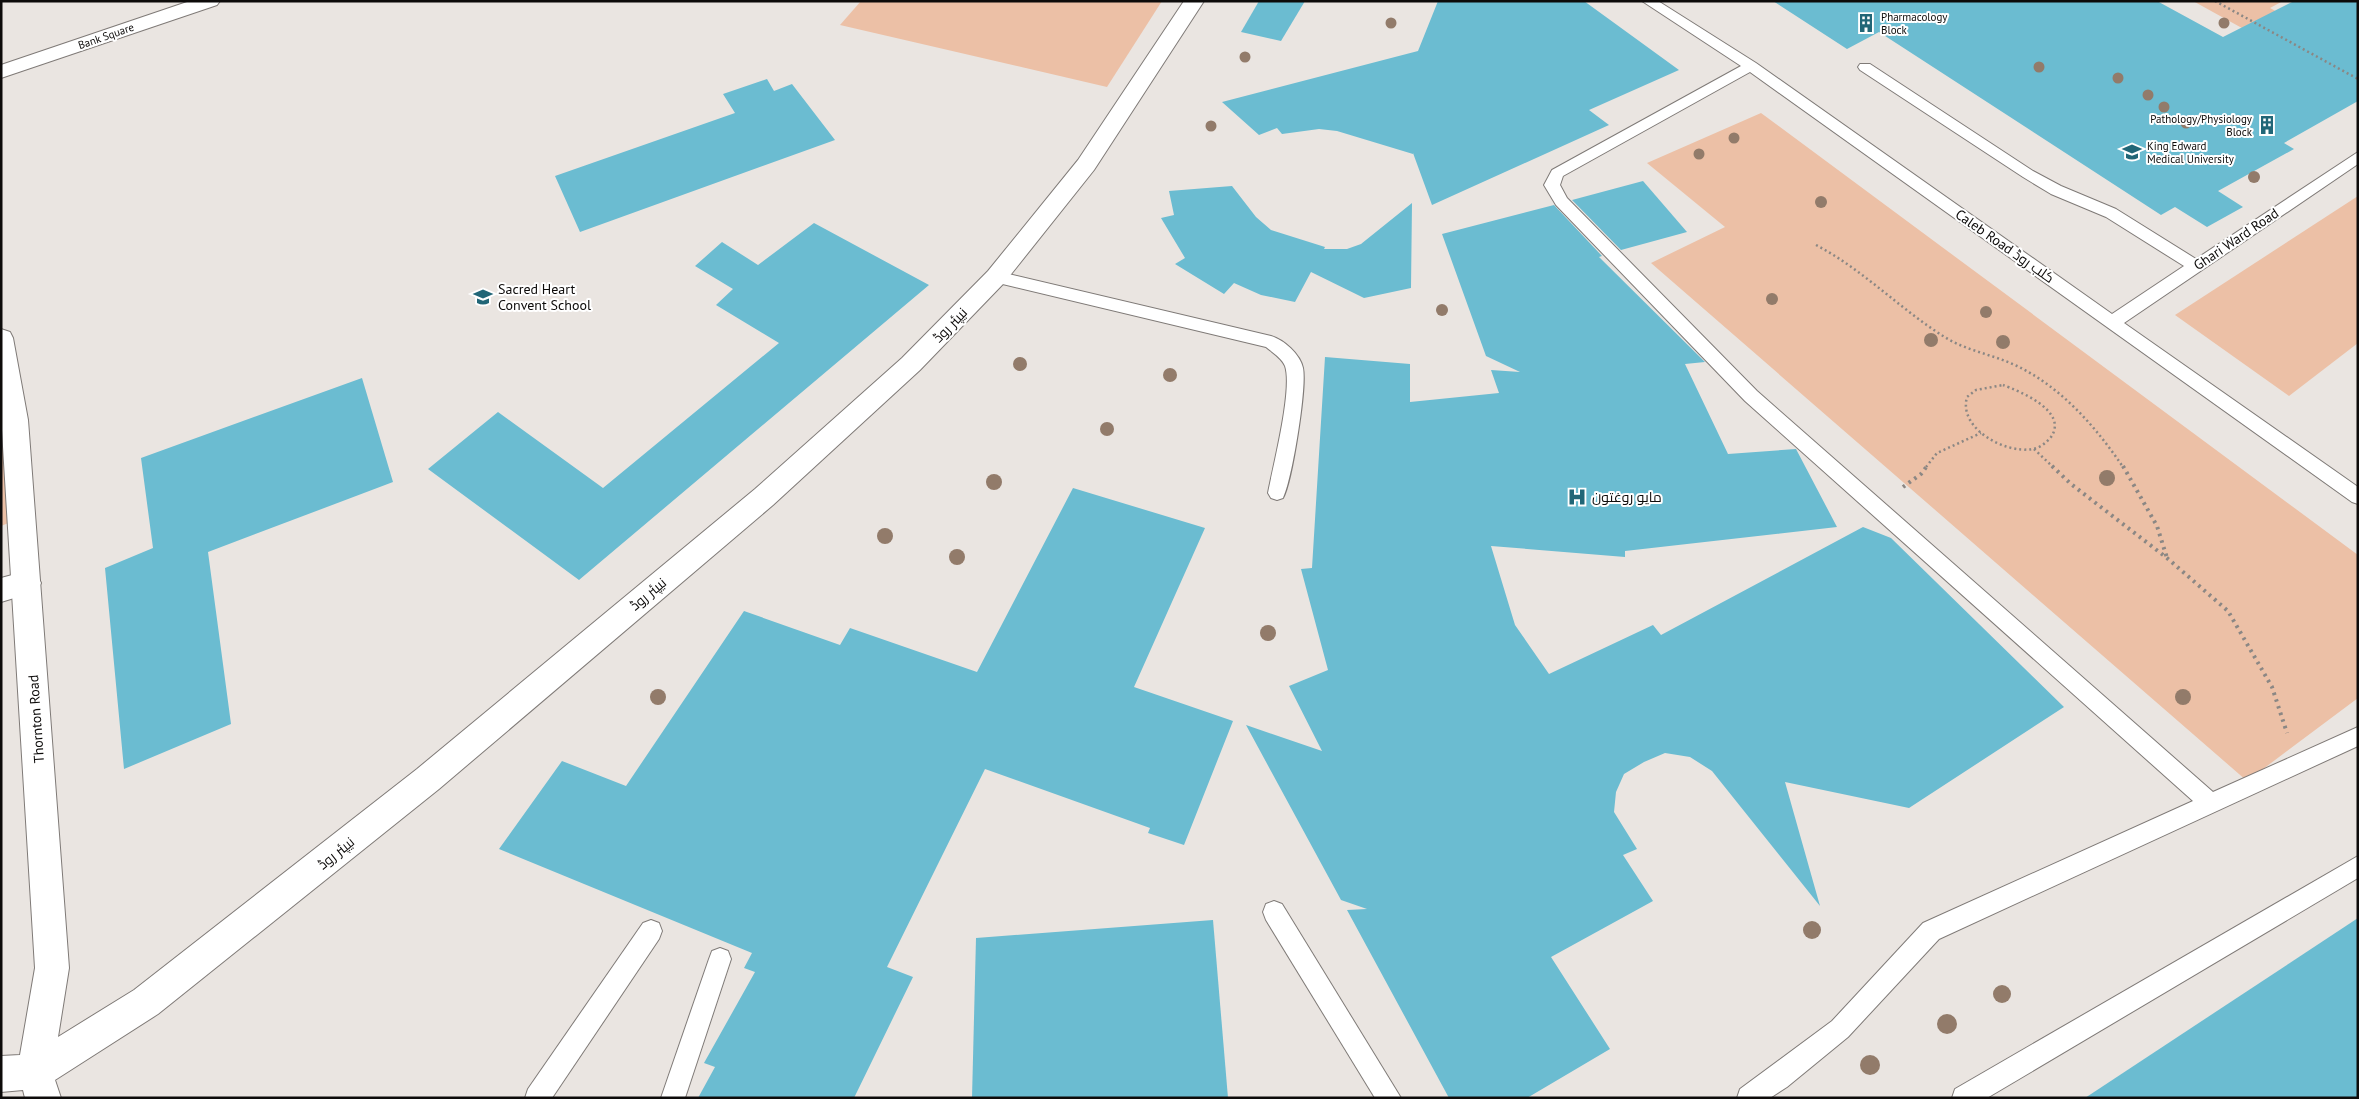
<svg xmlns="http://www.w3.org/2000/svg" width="2359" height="1099" font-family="'PT Sans',Cairo,sans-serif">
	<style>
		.green { fill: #ecc0a6 }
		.building { fill: #6bbcd1 }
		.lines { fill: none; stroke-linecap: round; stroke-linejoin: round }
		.service-casing { stroke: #7f7a77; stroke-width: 2 }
		.minor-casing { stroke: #7f7a77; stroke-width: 2 }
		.tertiary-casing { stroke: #7f7a77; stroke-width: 2 }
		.path-far1 { stroke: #8b8784; stroke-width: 2.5; stroke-dasharray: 2 3; stroke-linecap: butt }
		.path { stroke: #8b8784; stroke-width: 4; stroke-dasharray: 2.5 4.5; stroke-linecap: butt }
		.service { fill: #fff; fill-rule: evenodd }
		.minor { fill: #fff; fill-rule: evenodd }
		.tertiary { fill: #fff; fill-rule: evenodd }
		.tree { fill: #927b6a }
		.labels { text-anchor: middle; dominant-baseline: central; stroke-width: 4; stroke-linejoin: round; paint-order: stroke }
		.far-poi-label { font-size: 11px; fill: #0d0b0a; stroke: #fff; text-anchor: start }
		.far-street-label { font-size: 11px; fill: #0d0b0a; stroke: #fff }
		.street-label { font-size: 14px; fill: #0d0b0a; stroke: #fff }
		.poi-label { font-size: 14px; fill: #0d0b0a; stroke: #fff; text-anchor: start }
	</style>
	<rect width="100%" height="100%" fill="#eae5e1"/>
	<!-- green -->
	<g class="green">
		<polygon points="861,1 1162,1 1107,87 840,25"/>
		<polygon points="2193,1 2283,1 2270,8 2358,56 2358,92"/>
		<polygon points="1761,113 2358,555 2358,698 2247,781 1651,263 1725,227 1647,163"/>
		<polygon points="2358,196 2358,343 2289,396 2175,315"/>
		<polygon points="1,401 21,518 1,526"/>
	</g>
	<!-- building -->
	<g class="building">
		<polygon points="1259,1 1305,1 1281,41 1241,32"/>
		<polygon points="1438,1 1584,1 1679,70 1589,110 1609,125 1432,205 1413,153 1413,154 1337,131 1319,129 1282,134 1277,128 1259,135 1222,102 1418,51"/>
		<polygon points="1773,1 2157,1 2223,37 2294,1 2358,1 2358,101 2284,143 2294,149 2218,191 2243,207 2207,227 2175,207 2161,215 1879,32 1847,49"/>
		<polygon points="767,79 774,91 792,84 835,140 580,232 555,176 735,113 723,94"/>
		<polygon points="1643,181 1687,232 1621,250 1572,200"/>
		<polygon points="1232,186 1256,217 1271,230 1325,247 1324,249 1347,249 1361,244 1412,203 1411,288 1364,298 1311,272 1295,302 1261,295 1234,283 1224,294 1175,264 1185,258 1161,218 1174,215 1169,191"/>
		<polygon points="1554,205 1602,256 1599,257 1705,362 1685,364 1728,454 1796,449 1837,527 1625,551 1625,557 1491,546 1515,625 1549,674 1653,625 1661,635 1863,527 1891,538 2064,707 1909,808 1785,782 1820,906 1712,771 1690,757 1665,753 1644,762 1624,774 1616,792 1614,812 1637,849 1623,855 1653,901 1551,957 1610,1049 1527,1098 1449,1098 1347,910 1367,909 1341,900 1246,725 1322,751 1289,686 1328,670 1301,569 1312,568 1325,357 1410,364 1410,402 1499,393 1491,370 1520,372 1486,356 1442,234"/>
		<polygon points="814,223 929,285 579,580 428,469 498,412 603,488 779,343 716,305 733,289 695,266 722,242 758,265"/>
		<polygon points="362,378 393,482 208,552 231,724 124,769 105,568 153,548 141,458"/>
		<polygon points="1073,488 1205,528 1134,687 1233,721 1184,845 1148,833 1150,828 985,769 887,967 913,977 854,1098 698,1098 715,1067 704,1063 755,972 744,968 752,953 499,849 562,761 626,786 744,611 840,645 850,628 977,672"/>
		<polygon points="2358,918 2358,1098 2085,1098"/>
		<polygon points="1213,920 1228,1098 972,1098 976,938"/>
	</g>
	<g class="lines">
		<!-- service casing -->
		<g class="service-casing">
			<g id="service">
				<polygon points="1642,1 1658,1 1756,63 2112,314 2184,266 2106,217 2051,194 2023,177 1860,70 1858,67 1860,64 1870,64 2033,171 2061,186 2116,209 2196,259 2358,152 2358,164 2124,323 2358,487 2358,504 2352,502 1750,72 1563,176 1560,185 1567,198 1757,391 2213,792 2358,727 2358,746 1939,939 1848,1037 1787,1087 1770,1098 1737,1098 1740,1089 1832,1021 1923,923 2193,801 1745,401 1556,205 1544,185 1552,170 1741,66"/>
				<path d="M 996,271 L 1271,336 C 1284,340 1300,354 1303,368 C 1307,387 1292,481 1283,498 L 1277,500 L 1271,498 L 1268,493 C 1273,466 1293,389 1285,366 C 1282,358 1272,352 1266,347 L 990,281 L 988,277 L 990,273 Z"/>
				<polygon points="2358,856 2358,878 1987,1098 1952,1098 1955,1089"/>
				<polygon points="1274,901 1282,904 1401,1098 1375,1098 1266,920 1263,912 1266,904"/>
				<polygon points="651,920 659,923 662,931 659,939 552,1098 525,1098 528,1089 643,923"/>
				<polygon points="720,948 728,951 731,959 685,1098 661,1098 709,959 712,951"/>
			</g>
		</g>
		<!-- minor casing -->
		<g class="minor-casing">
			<g id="minor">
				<polygon points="190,1 220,1 217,5 1,78 1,65"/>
				<polygon points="27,571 37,575 41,583 37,591 1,602 1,578"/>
			</g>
		</g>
		<!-- tertiary casing -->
		<g class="tertiary-casing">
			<polygon id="tertiary" points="1184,1 1204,1 1094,170 1004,283 920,370 773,505 439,789 158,1014 55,1080 61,1098 25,1098 23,1090 1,1092 1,1056 20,1055 35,968 1,414 1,329 10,332 13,338 28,420 69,968 58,1037 134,990 417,769 755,489 902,358 988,271 1078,160"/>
		</g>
		<!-- path-far1 -->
		<g class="path-far1">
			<polyline points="2215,1 2358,79"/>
			<path d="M 1816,245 C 1862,269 1899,308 1943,336 C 1966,351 1992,354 2017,366 C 2061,387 2096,427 2123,467"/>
			<path d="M 2003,385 C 2019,391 2069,411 2051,437 C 2046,443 2040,448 2032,449 C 2006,454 1958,429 1967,397 L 1976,390 Z"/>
			<polyline points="2034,449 2053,467"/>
			<polyline points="1926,467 1937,453 1981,433"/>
		</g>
		<!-- path -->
		<g class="path">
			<polyline points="2052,466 2071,484 2167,558 2228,611 2272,687 2287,733"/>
			<polyline points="2123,466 2157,526 2167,558"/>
			<polyline points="1903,487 1921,474 1927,466"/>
		</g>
		<!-- service -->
		<use href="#service" class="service"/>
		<!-- minor -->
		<use href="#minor" class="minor"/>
		<!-- tertiary -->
		<use href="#tertiary" class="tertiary"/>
	</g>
	<!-- trees -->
	<g class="tree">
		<circle cx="1391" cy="23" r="5.5"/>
		<circle cx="2224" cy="23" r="5.5"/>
		<circle cx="1245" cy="57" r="5.5"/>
		<circle cx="2039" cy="67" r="5.5"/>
		<circle cx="2118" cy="78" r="5.5"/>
		<circle cx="2148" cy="95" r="5.5"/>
		<circle cx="2164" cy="107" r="5.5"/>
		<circle cx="2186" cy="123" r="5.5"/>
		<circle cx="1211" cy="126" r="5.5"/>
		<circle cx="1734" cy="138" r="5.5"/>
		<circle cx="1699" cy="154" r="5.5"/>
		<circle cx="2254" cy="177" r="6"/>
		<circle cx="1821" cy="202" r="6"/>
		<circle cx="1772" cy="299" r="6"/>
		<circle cx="1442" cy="310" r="6"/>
		<circle cx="1986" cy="312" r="6"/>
		<circle cx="1931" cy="340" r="7"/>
		<circle cx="2003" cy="342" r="7"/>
		<circle cx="1020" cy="364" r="7"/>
		<circle cx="1170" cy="375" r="7"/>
		<circle cx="1107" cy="429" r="7"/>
		<circle cx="2107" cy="478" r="8"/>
		<circle cx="994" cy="482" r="8"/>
		<circle cx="885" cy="536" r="8"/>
		<circle cx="957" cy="557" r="8"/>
		<circle cx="1268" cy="633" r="8"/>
		<circle cx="658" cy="697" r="8"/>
		<circle cx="2183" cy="697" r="8"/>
		<circle cx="1812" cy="930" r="9"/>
		<circle cx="2002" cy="994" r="9"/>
		<circle cx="1947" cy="1024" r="10"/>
		<circle cx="1870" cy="1065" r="10"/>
	</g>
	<!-- icons -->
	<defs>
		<g id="building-bare" transform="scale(1.5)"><path d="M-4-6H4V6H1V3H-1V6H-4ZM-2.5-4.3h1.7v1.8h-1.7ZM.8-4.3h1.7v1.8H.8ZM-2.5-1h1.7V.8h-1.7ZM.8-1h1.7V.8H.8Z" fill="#216677" stroke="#fff" stroke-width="2.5" paint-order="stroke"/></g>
		<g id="university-bare" transform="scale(1.5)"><path d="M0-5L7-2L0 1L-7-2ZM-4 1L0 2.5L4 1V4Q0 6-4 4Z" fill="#216677" stroke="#fff" stroke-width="2.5" paint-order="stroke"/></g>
		<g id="school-bare" transform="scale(1.5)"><path d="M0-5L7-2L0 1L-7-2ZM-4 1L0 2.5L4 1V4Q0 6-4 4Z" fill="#216677" stroke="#fff" stroke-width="2.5" paint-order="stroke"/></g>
		<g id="hospital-bare" transform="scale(1.5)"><path d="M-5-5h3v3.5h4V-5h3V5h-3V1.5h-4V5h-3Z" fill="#216677" stroke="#fff" stroke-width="2.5" paint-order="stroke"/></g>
	</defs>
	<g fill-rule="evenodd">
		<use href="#building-bare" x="1866" y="23"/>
		<use href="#building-bare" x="2267" y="125"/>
		<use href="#university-bare" x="2132" y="152"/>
		<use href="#school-bare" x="483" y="297"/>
		<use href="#hospital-bare" x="1577" y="497"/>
	</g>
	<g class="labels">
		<!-- far-poi labels -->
		<g class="far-poi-label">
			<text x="1881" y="17">Pharmacology<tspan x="1881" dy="13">Block</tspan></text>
			<text x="2252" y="119" text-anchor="end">Pathology/Physiology<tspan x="2252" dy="13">Block</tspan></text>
			<text x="2147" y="146">King Edward<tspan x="2147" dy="13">Medical University</tspan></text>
		</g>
		<!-- far-street labels -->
		<g class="far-street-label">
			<text transform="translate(106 36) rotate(-19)">Bank Square</text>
		</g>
		<!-- street labels -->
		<g class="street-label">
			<text transform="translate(2236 239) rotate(-34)">Ghari Ward Road</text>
			<text transform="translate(2005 246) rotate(35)">Caleb Road کلب روڈ</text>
			<text transform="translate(950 325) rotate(-46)">نیپئر روڈ</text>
			<text transform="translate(648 594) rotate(-40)">نیپئر روڈ</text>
			<text transform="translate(36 719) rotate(-94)">Thornton Road</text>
			<text transform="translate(336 853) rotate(-39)">نیپئر روڈ</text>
		</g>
		<!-- poi labels -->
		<g class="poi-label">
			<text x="498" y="289">Sacred Heart<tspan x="498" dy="16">Convent School</tspan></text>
			<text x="1592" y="497">مایو روغتون</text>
		</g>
	</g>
	<!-- border -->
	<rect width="2359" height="1099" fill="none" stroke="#0d0b0a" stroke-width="5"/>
</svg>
